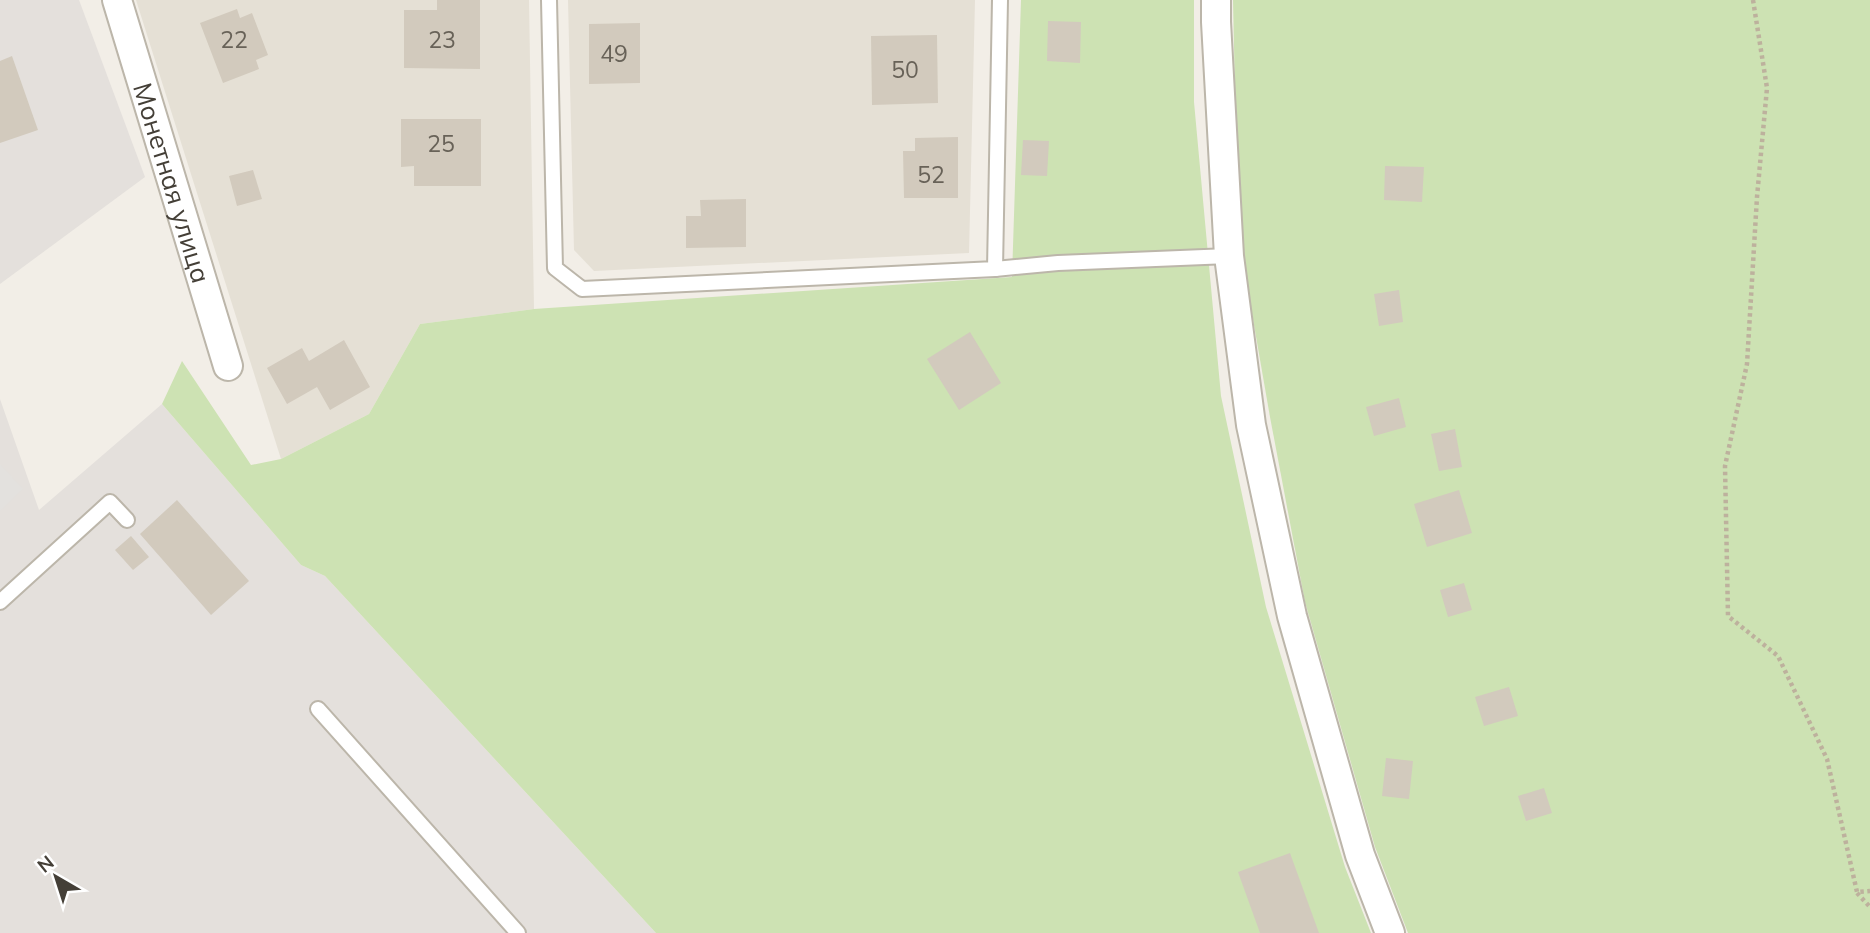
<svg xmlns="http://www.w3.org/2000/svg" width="1870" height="933" font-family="Mulish,sans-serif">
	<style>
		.residential { fill: #e5e0d5 }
		.industrial { fill: #e4e0dc }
		.green { fill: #cde2b3 }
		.parking { fill: #e3e1de }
		.building { fill: #d2cabd }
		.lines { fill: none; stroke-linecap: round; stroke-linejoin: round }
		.lane-casing { stroke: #bcb6aa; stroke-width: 18 }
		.street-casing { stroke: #bcb6aa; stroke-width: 32 }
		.path { stroke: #bdb19d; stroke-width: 4.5; stroke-dasharray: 3.5 3.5; stroke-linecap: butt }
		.lane { stroke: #fff; stroke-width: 14 }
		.street { stroke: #fff; stroke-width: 28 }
		.labels { text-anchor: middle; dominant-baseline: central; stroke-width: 6; stroke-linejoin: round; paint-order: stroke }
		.number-label { font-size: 23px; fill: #686258 }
		.street-label { font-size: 26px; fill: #443f37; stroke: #fff }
	</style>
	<rect width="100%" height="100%" fill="#f2eee7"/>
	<!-- residential -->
	<g class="residential">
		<polygon points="136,0 529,0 534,309 420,324 369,414 281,459"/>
		<polygon points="568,0 975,0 969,253 594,271 574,250"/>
	</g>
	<!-- industrial -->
	<g class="industrial">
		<polygon points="0,0 79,0 145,177 0,284"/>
		<polygon points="0,399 39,510 162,404 301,565 325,576 656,933 0,933"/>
	</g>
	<!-- green -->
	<g class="green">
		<polygon points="1021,0 1194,0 1194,102 1221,396 1266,607 1345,867 1371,933 656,933 325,576 301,565 162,404 182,361 251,465 281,459 369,414 420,324 534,309 1012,277"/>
		<polygon points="1233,0 1870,0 1870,933 1408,933 1375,847 1305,602 1270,417 1238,233"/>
	</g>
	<!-- parking -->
	<polygon class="parking" points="0,464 23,489 0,511"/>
	<!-- building -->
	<g class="building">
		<polygon points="437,0 480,0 480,69 404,68 404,10 437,10"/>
		<polygon points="237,9 240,18 252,13 268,55 256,60 259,69 223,83 200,23"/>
		<polygon points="1048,21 1081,22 1080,63 1047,61"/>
		<polygon points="640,23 640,83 589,84 589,24"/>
		<polygon points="937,35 938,103 872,105 871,36"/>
		<polygon points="12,56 38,130 0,143 0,61"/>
		<polygon points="401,119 481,119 481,186 414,186 414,166 401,167"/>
		<polygon points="958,137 958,198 904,198 903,151 915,151 915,138"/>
		<polygon points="1023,140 1049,141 1047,176 1021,175"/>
		<polygon points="1385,166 1424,167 1422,202 1384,200"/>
		<polygon points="253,170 262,199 237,206 229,176"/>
		<polygon points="746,199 746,247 686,248 686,216 701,216 700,200"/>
		<polygon points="1399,290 1403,322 1379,326 1374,294"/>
		<polygon points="970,332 1001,383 959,410 927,359"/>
		<polygon points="344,340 370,387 330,410 317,387 287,404 267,368 302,348 309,361"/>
		<polygon points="1399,398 1406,427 1374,436 1366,407"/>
		<polygon points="1455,429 1462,467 1439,471 1431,434"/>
		<polygon points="1459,490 1472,533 1427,547 1414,504"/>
		<polygon points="177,500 249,581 211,615 140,534"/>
		<polygon points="131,536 149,557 133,570 115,550"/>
		<polygon points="1464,583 1472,610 1448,617 1440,590"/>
		<polygon points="1509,687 1518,716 1484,726 1475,697"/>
		<polygon points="1386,758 1413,761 1409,799 1382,796"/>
		<polygon points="1544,788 1552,813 1526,821 1518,796"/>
		<polygon points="1290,853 1319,933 1260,933 1238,872"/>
	</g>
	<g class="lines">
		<!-- lane casing -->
		<g class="lane-casing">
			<g id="lane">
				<polyline points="549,0 555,268 582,289 995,269 1000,0"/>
				<polyline points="995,269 1058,263 1229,256"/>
				<polyline points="0,602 110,502 127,520"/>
				<polyline points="318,709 518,933"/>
			</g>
		</g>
		<!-- street casing -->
		<g class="street-casing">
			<g id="street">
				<path id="s1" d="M 117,0 L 228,366"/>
				<polyline points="1216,0 1216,22 1229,256 1251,425 1292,616 1360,855 1390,933"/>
			</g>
		</g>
		<!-- path -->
		<g class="path">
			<polyline points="1753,0 1767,88 1757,197 1747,364 1725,466 1728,616 1778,656 1827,759 1857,892 1870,891"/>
			<polyline points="1857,893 1870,907"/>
		</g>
		<!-- lane -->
		<use href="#lane" class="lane"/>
		<!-- street -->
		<use href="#street" class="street"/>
	</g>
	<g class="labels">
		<!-- number labels -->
		<g class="number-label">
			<text x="234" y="39">22</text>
			<text x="442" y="39">23</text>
			<text x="614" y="53">49</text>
			<text x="905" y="69">50</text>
			<text x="441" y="143">25</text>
			<text x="931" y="174">52</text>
		</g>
		<!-- street labels -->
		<g class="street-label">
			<text stroke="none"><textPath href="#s1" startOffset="191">Монетная улица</textPath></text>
		</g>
	</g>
	<!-- north arrow -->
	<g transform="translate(56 877) rotate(321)" stroke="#ffffff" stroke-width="5" paint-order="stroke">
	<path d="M0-5L12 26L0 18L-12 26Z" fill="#443f37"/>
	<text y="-10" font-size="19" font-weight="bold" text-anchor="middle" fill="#443f37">N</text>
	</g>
</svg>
